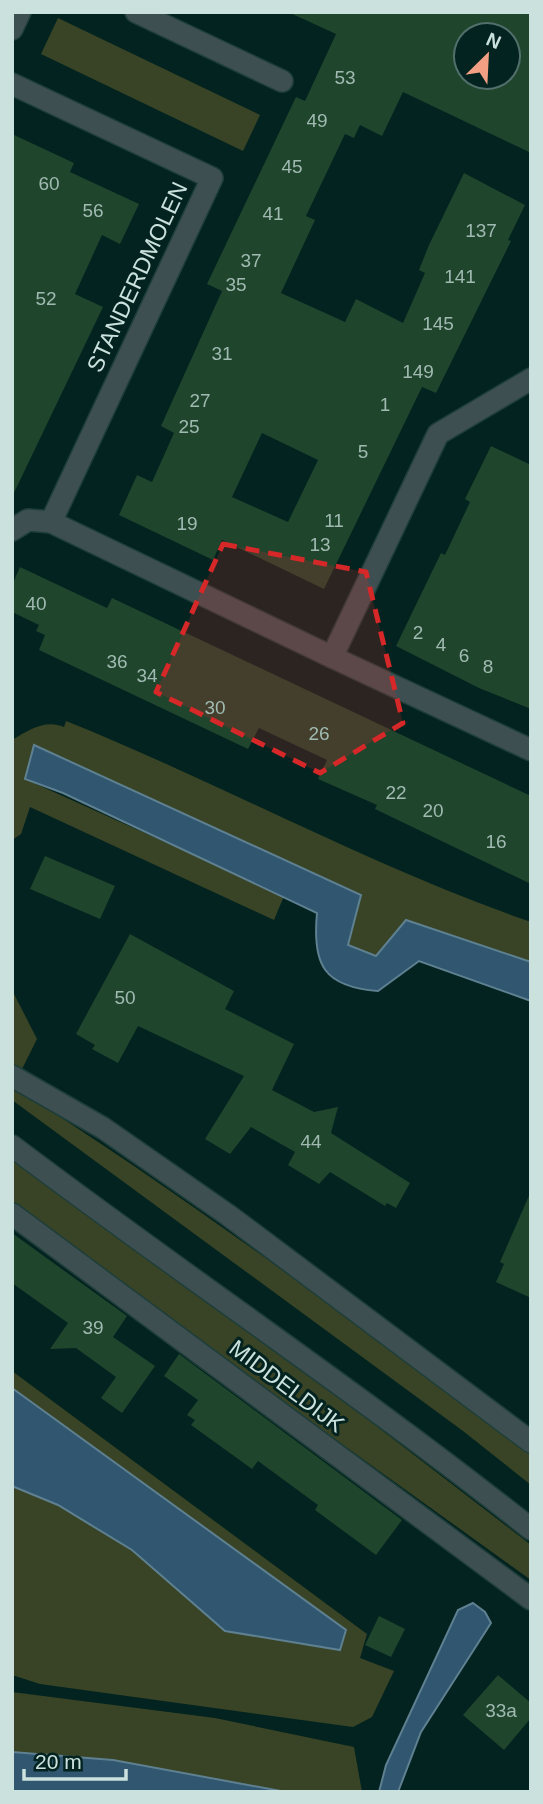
<svg xmlns="http://www.w3.org/2000/svg" width="543" height="1804" font-family="Helvetica,sans-serif">
	<style>
		.green { fill: #394426 }
		.water { fill: #305670; stroke: #5e8091; stroke-width: 2 }
		.building { fill: #1f452d; fill-rule: evenodd }
		.lines { fill: none; stroke-linecap: round; stroke-linejoin: round }
		.minor-casing { stroke: #1e3e3a; stroke-width: 24 }
		.minor { stroke: #3e4f52; stroke-width: 21 }
		.marked { fill: #d62828; fill-opacity: 0.2; stroke: #d62828; stroke-width: 5; stroke-dasharray: 14 9; stroke-linejoin: round }
		.labels { text-anchor: middle; dominant-baseline: central; stroke-width: 6; stroke-linejoin: round; paint-order: stroke }
		.number-label { font-size: 19px; fill: #a0bab1 }
		.street-label { font-size: 23px; fill: #cbe1dd; stroke: #02231f }
	</style>
	<rect width="100%" height="100%" fill="#02231f"/>
	<!-- green -->
	<g class="green">
		<polygon points="58,18 260,115 243,151 41,54"/>
		<path d="M 66,721 C 223,784 371,867 531,922 L 531,962 L 406,920 L 376,957 L 348,945 L 361,895 L 34,745 L 25,779 L 284,896 L 274,920 L 30,807 L 21,834 L 12,840 L 12,740 C 29,730 45,719 64,727 Z"/>
		<polygon points="12,990 37,1039 21,1071 12,1066"/>
		<path d="M 12,1086 C 191,1199 360,1327 531,1452 L 531,1485 L 463,1431 L 12,1100 Z"/>
		<polygon points="12,1160 357,1411 531,1545 531,1580 12,1207"/>
		<polygon points="12,1371 367,1634 360,1658 394,1671 372,1717 353,1727 40,1684 12,1675 12,1486 58,1505 132,1550 225,1631 339,1649 346,1630 12,1388"/>
		<polygon points="12,1692 215,1718 354,1747 362,1792 286,1792 113,1760 12,1752"/>
	</g>
	<!-- water -->
	<g class="water">
		<path d="M 34,745 L 361,895 L 348,945 L 376,956 L 406,920 L 531,962 L 531,1001 L 419,961 L 378,991 C 324,987 312,965 317,913 L 63,793 L 25,779 Z"/>
		<polygon points="12,1388 346,1630 340,1650 225,1631 132,1550 58,1505 12,1486"/>
		<polygon points="473,1603 485,1612 491,1623 421,1732 398,1792 379,1792 386,1765 458,1610"/>
		<polygon points="12,1752 113,1760 286,1792 12,1792"/>
	</g>
	<!-- building -->
	<g class="building">
		<path d="M 288,12 L 531,12 L 531,153 L 403,92 L 382,136 L 360,125 L 354,138 L 345,134 L 306,216 L 315,220 L 281,293 L 345,322 L 356,299 L 403,323 L 425,273 L 419,270 L 429,245 L 464,173 L 525,205 L 508,240 L 511,241 L 436,393 L 422,387 L 324,589 L 222,540 L 213,560 L 119,515 L 137,475 L 152,482 L 174,433 L 161,426 L 222,291 L 207,284 L 296,97 L 305,101 L 336,34 ZM 466,35 L 508,35 L 508,77 L 466,77 ZM 262,433 L 318,460 L 288,522 L 232,497 Z"/>
		<polygon points="12,134 74,163 70,172 139,204 120,244 102,235 75,294 103,307 12,497"/>
		<polygon points="491,446 531,465 531,709 479,688 396,646 441,553 445,555 470,502 465,499"/>
		<polygon points="20,567 107,608 112,598 531,796 531,884 375,809 377,805 318,779 327,760 259,728 248,749 39,650 45,635 36,631 39,625 12,612 12,585"/>
		<polygon points="45,856 115,886 100,919 30,889"/>
		<polygon points="130,934 234,991 225,1009 294,1044 272,1090 314,1112 338,1107 331,1133 410,1183 396,1208 387,1203 385,1206 330,1172 319,1184 288,1165 295,1152 251,1127 230,1154 205,1139 244,1076 138,1026 118,1063 92,1049 95,1045 76,1034"/>
		<polygon points="531,1191 531,1298 496,1282 504,1264 500,1262"/>
		<polygon points="12,1233 127,1316 113,1337 155,1366 122,1413 101,1398 116,1377 76,1348 50,1349 68,1323 12,1283"/>
		<polygon points="179,1354 402,1520 376,1555 315,1510 318,1505 258,1461 252,1469 191,1425 195,1420 187,1415 198,1400 164,1376"/>
		<polygon points="379,1616 405,1629 391,1657 365,1645"/>
		<polygon points="498,1675 531,1703 531,1718 504,1750 463,1715"/>
	</g>
	<g class="lines">
		<!-- minor casing -->
		<g class="minor-casing">
			<g id="minor">
				<polyline points="136,12 282,81"/>
				<polyline points="12,29 20,12"/>
				<polyline points="12,84 212,178 51,522 332,657"/>
				<polyline points="531,379 438,434 332,657 531,750"/>
				<polyline points="12,530 28,520 51,522"/>
				<polyline points="12,1076 103,1128 228,1215 531,1442"/>
				<path d="M 12,1146 C 184,1276 362,1395 531,1529"/>
				<polyline points="12,1214 531,1599"/>
			</g>
		</g>
		<!-- minor -->
		<use href="#minor" class="minor"/>
	</g>
	<!-- marked area -->
	<path class="marked" d="M 223,544 L 366,572 L 403,723 L 320,773 L 156,692 Z"/>
	<g class="labels">
		<!-- number labels -->
		<g class="number-label">
			<text x="345" y="77">53</text>
			<text x="317" y="120">49</text>
			<text x="292" y="166">45</text>
			<text x="49" y="183">60</text>
			<text x="93" y="210">56</text>
			<text x="273" y="213">41</text>
			<text x="481" y="230">137</text>
			<text x="251" y="260">37</text>
			<text x="460" y="276">141</text>
			<text x="236" y="284">35</text>
			<text x="46" y="298">52</text>
			<text x="438" y="323">145</text>
			<text x="222" y="353">31</text>
			<text x="418" y="371">149</text>
			<text x="200" y="400">27</text>
			<text x="385" y="404">1</text>
			<text x="189" y="426">25</text>
			<text x="363" y="451">5</text>
			<text x="334" y="520">11</text>
			<text x="187" y="523">19</text>
			<text x="320" y="544">13</text>
			<text x="36" y="603">40</text>
			<text x="418" y="632">2</text>
			<text x="441" y="644">4</text>
			<text x="464" y="655">6</text>
			<text x="117" y="661">36</text>
			<text x="488" y="666">8</text>
			<text x="147" y="675">34</text>
			<text x="215" y="707">30</text>
			<text x="319" y="733">26</text>
			<text x="396" y="792">22</text>
			<text x="433" y="810">20</text>
			<text x="496" y="841">16</text>
			<text x="125" y="997">50</text>
			<text x="311" y="1141">44</text>
			<text x="93" y="1327">39</text>
			<text x="501" y="1710">33a</text>
		</g>
		<!-- street labels -->
		<g class="street-label">
			<text transform="translate(137 277) rotate(-65)">STANDERDMOLEN</text>
			<text transform="translate(287 1386) rotate(37)">MIDDELDIJK</text>
		</g>
	</g>
	<!-- border -->
	<rect width="543" height="1804" fill="none" stroke="#cbe1dd" stroke-width="28"/>
	<!-- north arrow -->
	<g transform="translate(487 56) rotate(24)"><circle r="33" fill="#02231f" stroke="#526f6b" stroke-width="2"/>
	<path d="M0-5L12 26L0 18L-12 26Z" fill="#f39f83"/>
	<text y="-10" font-size="19" font-weight="bold" text-anchor="middle" fill="#cbe1dd">N</text>
	</g>
	<!-- scale -->
	<path d="M24 1769v10h102v-10" fill="none" stroke="#cbe1dd" stroke-width="3.5"/>
	<text x="35" y="1769" font-size="21" fill="#cbe1dd" stroke="#02231f" stroke-width="5" paint-order="stroke">20 m</text>
</svg>
